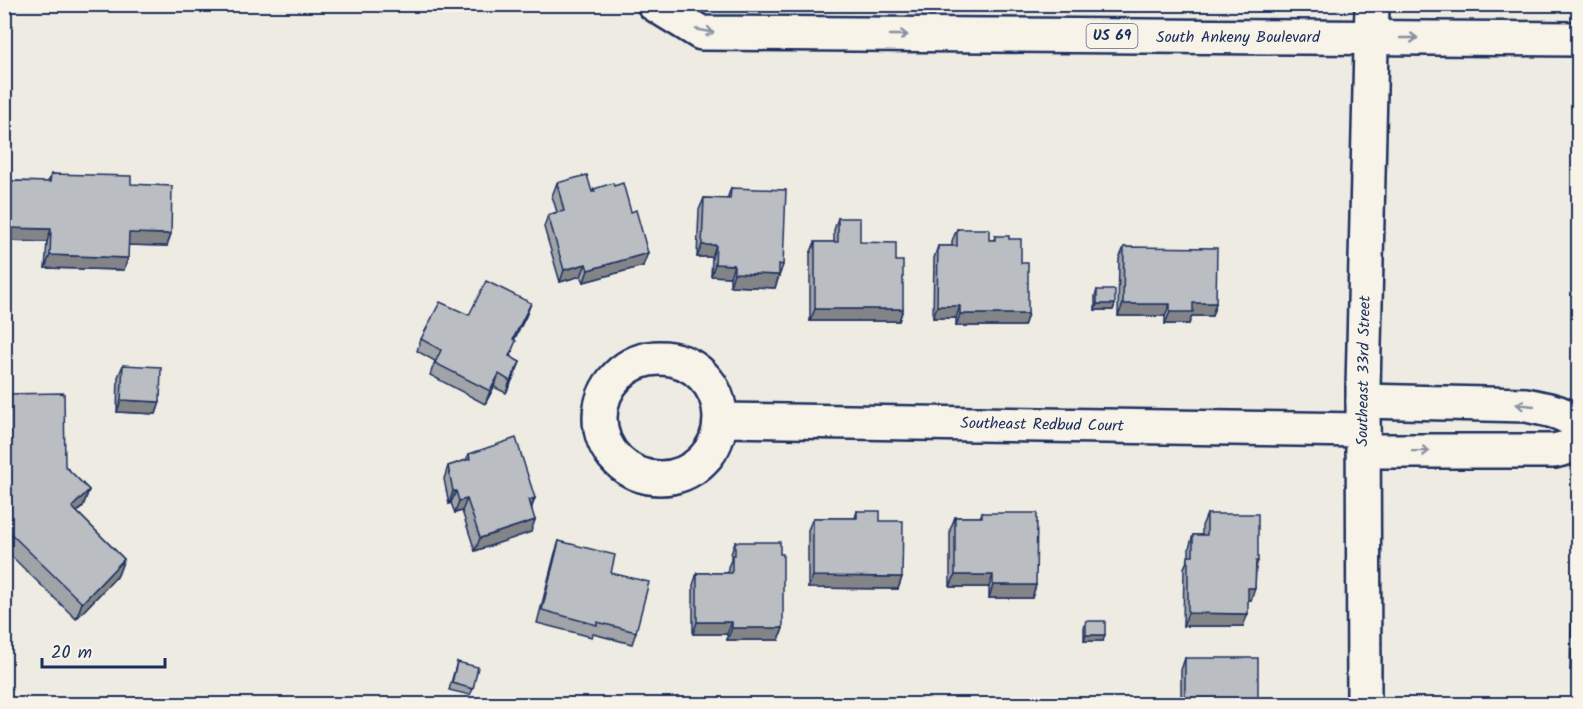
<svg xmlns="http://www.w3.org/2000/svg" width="1583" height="709" font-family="Kalam,sans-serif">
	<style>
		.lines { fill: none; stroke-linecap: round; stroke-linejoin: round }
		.minor-casing { stroke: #1b2f5e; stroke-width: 38 }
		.primary-casing { stroke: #1b2f5e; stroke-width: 38 }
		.minor { stroke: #f7f3e8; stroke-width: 33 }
		.primary { stroke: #f7f3e8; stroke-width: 33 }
		.wall { fill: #a0a3a7; stroke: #1b2f5e; stroke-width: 1.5 }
		.shaded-wall { fill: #828488; stroke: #1b2f5e; stroke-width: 1.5 }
		.building { fill: #babdc2; stroke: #1b2f5e; stroke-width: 1.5 }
		.oneway { stroke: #8991a3 }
		.labels { text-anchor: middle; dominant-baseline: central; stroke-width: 5; stroke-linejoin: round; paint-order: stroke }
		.shield { fill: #f7f3e8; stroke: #5d6a87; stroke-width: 1.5 }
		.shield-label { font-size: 15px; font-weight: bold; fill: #1b2f5e }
		.street-label { font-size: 16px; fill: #1b2f5e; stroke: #f7f3e8 }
	</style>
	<rect width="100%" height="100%" fill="#eeebe2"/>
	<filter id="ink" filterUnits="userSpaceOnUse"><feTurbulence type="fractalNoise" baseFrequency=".0167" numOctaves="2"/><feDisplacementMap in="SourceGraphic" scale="12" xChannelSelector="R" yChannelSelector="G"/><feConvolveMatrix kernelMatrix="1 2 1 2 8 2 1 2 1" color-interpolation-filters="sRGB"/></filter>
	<g filter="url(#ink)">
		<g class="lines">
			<!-- minor casing -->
			<g class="minor-casing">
				<g id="minor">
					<circle cx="660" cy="418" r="60"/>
					<path d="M 1363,401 L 1526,405 C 1544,409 1565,411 1578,425"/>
					<polyline points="721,420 1363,430"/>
					<polyline points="1363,451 1554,451 1578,445"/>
					<polyline points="1364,704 1363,388 1372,4"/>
				</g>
			</g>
			<!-- primary casing -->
			<g class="primary-casing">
				<polyline id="primary" points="654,4 701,33 1578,39"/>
			</g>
			<!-- minor -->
			<use href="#minor" class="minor"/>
			<!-- primary -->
			<use href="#primary" class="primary"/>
		</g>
		<!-- wall -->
		<g class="wall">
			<polygon points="51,174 131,184 167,246 128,245 124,270 45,268 47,242 4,241 4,193 9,181 48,182"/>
			<polygon points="557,183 592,192 594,189 643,266 584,282 581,276 560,282 544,227 548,215 557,212 552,196"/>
			<polygon points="731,188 783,265 775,288 730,286 730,277 711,276 712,257 697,257 699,210 704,198 727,199"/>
			<polygon points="838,218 860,242 896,261 903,309 899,321 810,321 810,254 815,242 834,242 834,230"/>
			<polygon points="957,229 989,240 994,240 995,236 1009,239 1021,263 1028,314 1024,326 956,326 956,318 933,318 934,258 938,246 952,246 952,241"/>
			<polygon points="1124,247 1216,303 1212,316 1192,316 1189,324 1165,324 1165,316 1118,316 1119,259"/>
			<polygon points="1097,290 1115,304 1113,310 1095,310 1095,296"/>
			<polygon points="531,303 526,316 514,339 512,353 510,357 520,362 515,374 506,393 494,387 485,404 430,375 435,361 417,351 421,339 469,315"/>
			<polygon points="123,365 160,402 156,414 117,412 118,377"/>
			<polygon points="4,394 65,466 89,490 83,506 77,512 124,559 118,575 76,619 4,549"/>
			<polygon points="469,454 535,498 532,507 531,532 475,551 462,511 455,513 451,503 449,504 444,479 448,466 466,460"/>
			<polygon points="857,511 880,521 902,577 898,589 808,588 808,530 813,518 855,518"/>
			<polygon points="982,513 1036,585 1032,598 989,598 989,587 950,587 950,530 955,517 980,517"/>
			<polygon points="1207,514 1258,561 1256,567 1255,588 1251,600 1248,600 1243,626 1183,626 1184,568 1189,556 1189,548 1193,535 1202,535 1202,526"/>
			<polygon points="559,541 611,573 636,632 632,644 593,634 592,637 537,623 555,553"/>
			<polygon points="735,542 783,628 779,640 727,640 727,634 693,634 693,585 697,573 728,573 728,567 731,560 731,554"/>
			<polygon points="1577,580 1578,580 1578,670 1570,670 1572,592"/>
			<polygon points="1086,621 1103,641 1084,641 1084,627"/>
			<polygon points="1185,658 1258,705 1181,705 1181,670"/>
			<polygon points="457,662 473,689 470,695 449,690"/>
		</g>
		<!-- shaded-wall -->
		<g class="shaded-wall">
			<polygon points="7,228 51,229 47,242 4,241 4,236"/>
			<polygon points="129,233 171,234 167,246 124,245"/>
			<polygon points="702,245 716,245 712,257 697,257"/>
			<polygon points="648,253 643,266 584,282 588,270"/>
			<polygon points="50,255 128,258 124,270 45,268"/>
			<polygon points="586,264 581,276 560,282 564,270"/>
			<polygon points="715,264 734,265 730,277 711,276"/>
			<polygon points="734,273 779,275 775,288 730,286"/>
			<polygon points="531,303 526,316 509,351 513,339"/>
			<polygon points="1193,303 1216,303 1212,316 1192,316 1189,324 1165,324 1170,312"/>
			<polygon points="1097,304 1115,304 1113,310 1095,310"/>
			<polygon points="1123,304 1170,304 1165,316 1118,316"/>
			<polygon points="937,306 960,306 956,318 933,318"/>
			<polygon points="815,309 903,309 899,321 810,321"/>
			<polygon points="960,314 1028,314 1024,326 956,326"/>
			<polygon points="520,362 515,374 506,393 510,381"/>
			<polygon points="499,374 494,387 485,404 490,391"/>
			<polygon points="121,400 160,402 156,414 117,412"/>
			<polygon points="89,490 83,506 66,524 72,507"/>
			<polygon points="453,491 456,491 451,503 449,504"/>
			<polygon points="535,498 530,510 529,500"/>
			<polygon points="467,499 462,511 455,513 459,501"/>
			<polygon points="535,520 531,532 475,551 480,538"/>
			<polygon points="124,559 118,575 76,619 82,603"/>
			<polygon points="955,575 993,575 989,587 950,587"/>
			<polygon points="813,576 902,577 898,589 808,588"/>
			<polygon points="993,585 1036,585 1032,598 989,598"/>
			<polygon points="1248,588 1255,588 1251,600 1244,600"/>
			<polygon points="1188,613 1248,614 1243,626 1183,626"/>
			<polygon points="697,622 732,622 727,634 693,634"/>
			<polygon points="732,628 783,628 779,640 727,640"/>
			<polygon points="1086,635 1105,635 1103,641 1084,641"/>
			<polygon points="1575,658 1578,658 1578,670 1570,670"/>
		</g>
		<!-- building -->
		<g class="building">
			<polygon points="51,174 131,176 131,184 172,186 171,234 129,233 128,258 50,255 51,229 7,228 9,181 50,182"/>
			<polygon points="587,175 592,192 595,192 594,189 613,183 614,186 623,183 631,212 636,210 648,253 588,270 586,264 564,270 548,215 564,211 557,183"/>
			<polygon points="731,188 786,190 783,265 779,264 779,275 734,273 734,265 715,264 716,245 702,245 704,198 730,199"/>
			<polygon points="838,218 860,218 860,242 896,243 896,261 903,261 903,309 815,309 815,242 838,242"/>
			<polygon points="957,229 989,229 989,240 995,240 995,236 1009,236 1009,239 1021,239 1021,263 1028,263 1028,314 960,314 960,306 937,306 938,246 957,246"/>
			<polygon points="1124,247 1217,248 1216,303 1193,303 1193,312 1170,312 1170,304 1123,304"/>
			<polygon points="486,281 531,303 513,339 516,341 509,356 520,362 510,381 499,374 490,391 435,363 441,350 421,339 440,302 469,315"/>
			<rect x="1097" y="290" width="18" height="14"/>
			<polygon points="123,365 161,367 160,402 121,400"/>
			<polygon points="64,393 65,466 89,490 72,507 124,559 82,603 4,527 4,394"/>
			<polygon points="516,438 535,498 529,500 535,520 480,538 467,499 459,501 456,491 453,491 448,466 470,459 469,454"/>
			<polygon points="857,511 880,511 880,521 903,521 902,577 813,576 813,518 857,518"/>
			<polygon points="982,513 1037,513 1036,585 993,585 993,575 955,575 955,517 982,517"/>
			<polygon points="1207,514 1258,514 1258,561 1256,561 1255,588 1248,588 1248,614 1188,613 1188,556 1193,556 1193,535 1207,535"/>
			<polygon points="559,541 615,555 611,573 649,582 636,632 597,622 597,625 542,610"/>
			<polygon points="735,542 780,542 780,554 783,554 783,628 732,628 732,622 697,622 697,573 732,573 732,555 735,555"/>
			<polygon points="1577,580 1578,580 1578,658 1575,658"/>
			<rect x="1086" y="621" width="19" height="14"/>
			<rect x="1185" y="658" width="73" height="47"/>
			<polygon points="457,662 478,667 473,689 452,683"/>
		</g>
		<!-- one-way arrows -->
		<defs><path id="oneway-shaft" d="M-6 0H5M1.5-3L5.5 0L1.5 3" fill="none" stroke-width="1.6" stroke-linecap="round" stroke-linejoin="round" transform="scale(1.5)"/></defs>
		<g class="oneway">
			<use href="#oneway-shaft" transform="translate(705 31) rotate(11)"/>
			<use href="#oneway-shaft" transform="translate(899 35)"/>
			<use href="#oneway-shaft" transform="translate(1409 38)"/>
			<use href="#oneway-shaft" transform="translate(1525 405) rotate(-174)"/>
			<use href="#oneway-shaft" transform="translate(1421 451) rotate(-1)"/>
		</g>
	</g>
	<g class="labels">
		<!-- shield labels -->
		<rect class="shield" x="1086.5" y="24" width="51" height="24" rx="4.5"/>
		<g class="shield-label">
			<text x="1112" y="36">US 69</text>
		</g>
		<!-- street labels -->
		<g class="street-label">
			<text x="1238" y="37">South Ankeny Boulevard</text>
			<text transform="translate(1364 371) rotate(-89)">Southeast 33rd Street</text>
			<text transform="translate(1042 425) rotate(1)">Southeast Redbud Court</text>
		</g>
	</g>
	<!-- margin -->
	<rect width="1583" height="709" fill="none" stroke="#f7f3e8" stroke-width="24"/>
	<rect x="12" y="12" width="1559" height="685" fill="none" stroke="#1b2f5e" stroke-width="2" filter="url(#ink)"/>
	<!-- scale -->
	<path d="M42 658v9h123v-9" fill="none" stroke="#1b2f5e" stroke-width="3"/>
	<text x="51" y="658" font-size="18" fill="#1b2f5e" stroke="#f7f3e8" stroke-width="4.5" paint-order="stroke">20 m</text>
</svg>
